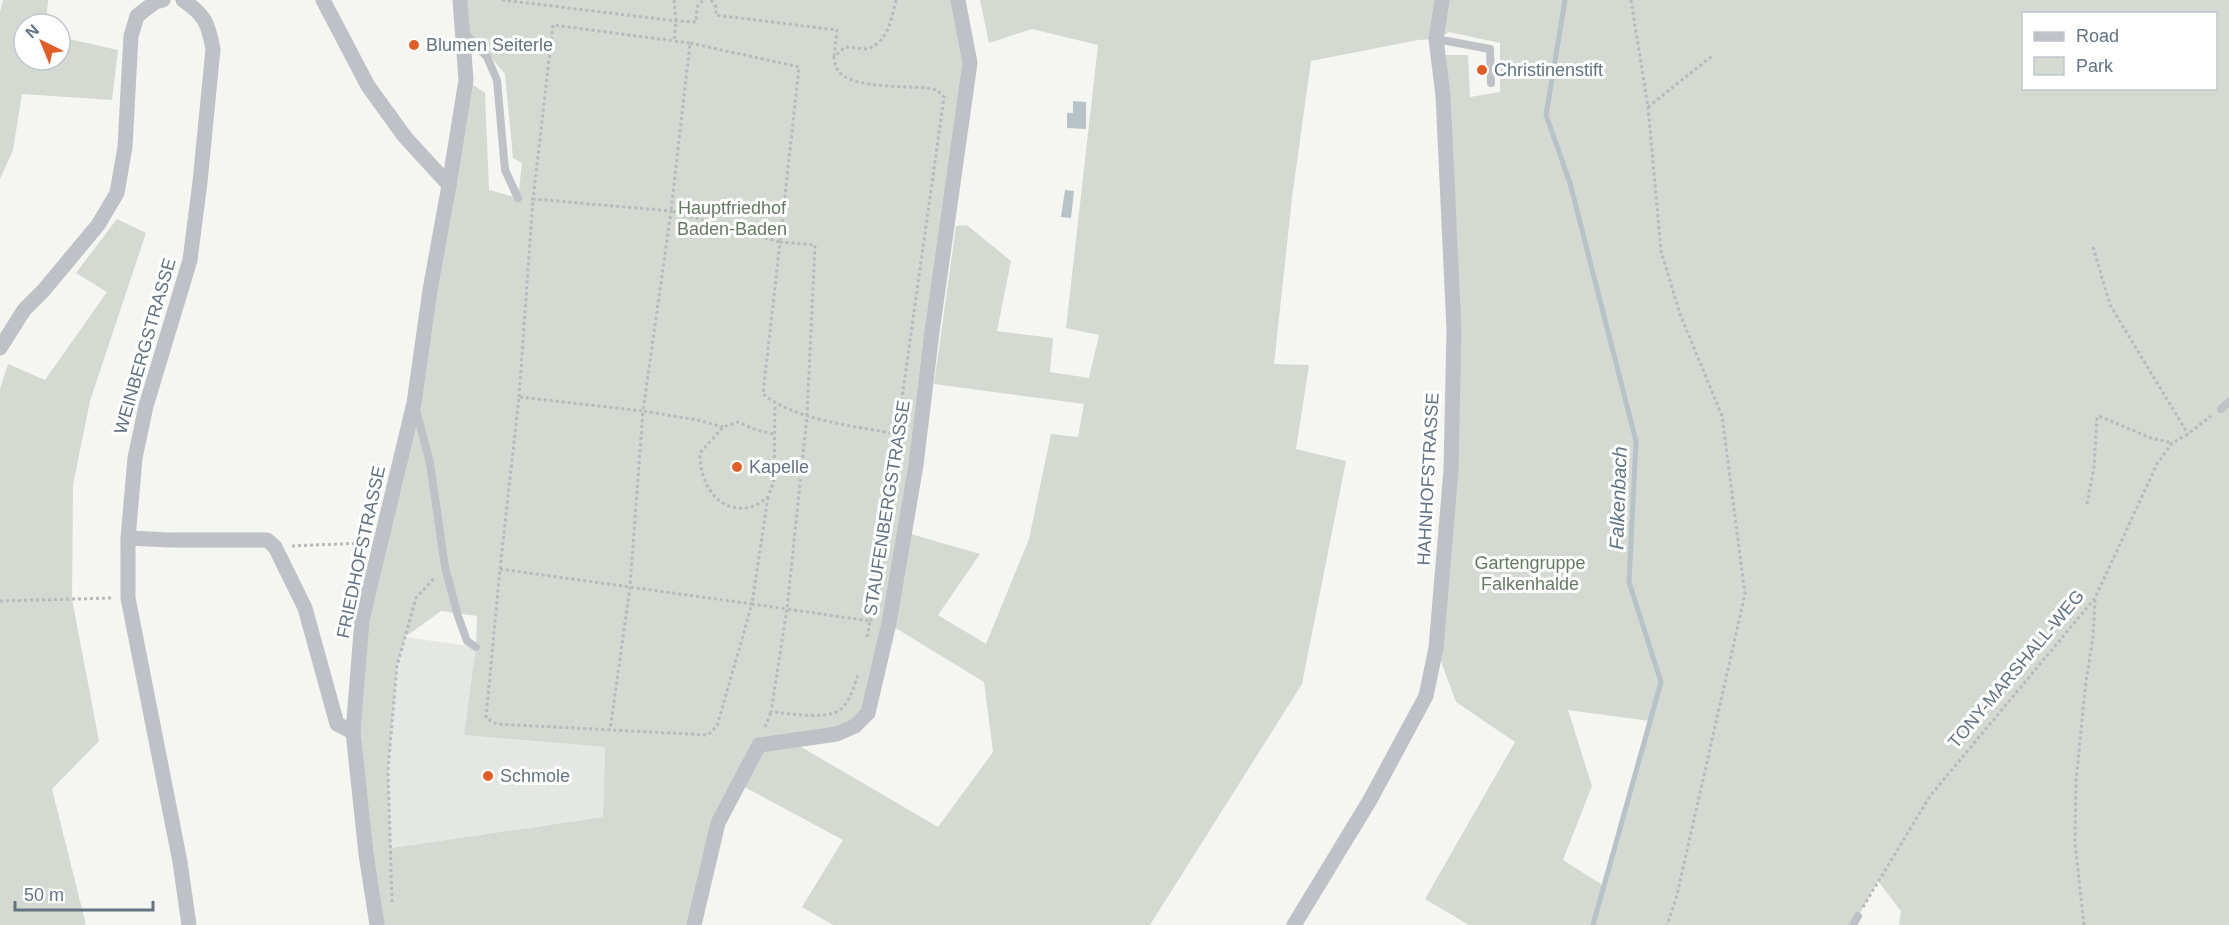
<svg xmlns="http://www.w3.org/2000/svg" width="2229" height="925" font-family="Arial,sans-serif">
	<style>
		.built { fill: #e5e7e5 }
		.green { fill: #d4dad1; fill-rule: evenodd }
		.water { fill: #b8c3c8 }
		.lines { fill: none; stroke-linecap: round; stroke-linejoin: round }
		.stream { stroke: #b8c3c8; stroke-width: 5 }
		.path { stroke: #b8babd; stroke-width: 3; stroke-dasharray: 3 3; stroke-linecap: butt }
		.service { stroke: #bec1c5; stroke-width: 8 }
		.minor { stroke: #bec1c5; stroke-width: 15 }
		.poi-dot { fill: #e05e27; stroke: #fff; stroke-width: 2 }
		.labels { text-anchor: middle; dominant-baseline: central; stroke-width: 6; stroke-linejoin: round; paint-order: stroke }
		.poi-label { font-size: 18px; fill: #647382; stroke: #fff; text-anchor: start }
		.park-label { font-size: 18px; fill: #667963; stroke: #fff }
		.street-label { font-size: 18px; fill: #647382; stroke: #fff }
		.water-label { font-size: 20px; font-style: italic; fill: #60757f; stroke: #fff }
	</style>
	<rect width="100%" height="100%" fill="#f5f5f1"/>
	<!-- built -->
	<polygon class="built" points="405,637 476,647 465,735 605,747 603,817 390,848 388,770 397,666"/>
	<!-- green -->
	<g class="green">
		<polygon points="3,0 48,0 46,24 24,24 24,60 60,60 60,37 118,50 112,100 22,94 13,150 0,179 0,12"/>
		<path d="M 467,0 L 958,0 L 970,64 L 904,532 L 980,554 L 938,615 L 986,644 L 1029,539 L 1051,434 L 1078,437 L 1084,404 L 934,384 L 956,226 L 967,225 L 1011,261 L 997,331 L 1053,338 L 1050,372 L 1089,378 L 1099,335 L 1066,328 L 1098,45 L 1032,29 L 989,43 L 980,0 L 2229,0 L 2229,925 L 1899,925 L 1901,911 L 1878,881 L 1853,925 L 1469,925 L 1425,899 L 1515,742 L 1456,702 L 1436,648 L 1454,331 L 1438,55 L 1468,55 L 1470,97 L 1500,92 L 1500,43 L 1449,32 L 1436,39 L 1418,40 L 1311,61 L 1292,198 L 1274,364 L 1309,365 L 1296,449 L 1346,461 L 1302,684 L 1150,925 L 833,925 L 802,907 L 843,840 L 739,784 L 718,823 L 694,925 L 377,925 L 350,736 L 362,620 L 414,403 L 466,80 L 485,93 L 489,190 L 518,198 L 522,163 L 513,158 L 505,74 L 467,29 ZM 2024,14 L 2216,14 L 2216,88 L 2024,88 ZM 441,611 L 477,616 L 476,647 L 464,735 L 605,747 L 603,817 L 391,848 L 388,770 L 397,666 L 405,637 ZM 889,624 L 984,682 L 993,752 L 938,827 L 791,741 L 855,726 L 868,713 ZM 1568,710 L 1650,721 L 1604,886 L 1563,860 L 1592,786 Z"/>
		<polygon points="117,219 146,233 90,401 73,485 72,599 99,741 52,789 86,925 0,925 0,389 8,364 45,380 107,292 76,273"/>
	</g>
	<!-- water -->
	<g class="water">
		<polygon points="1073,101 1086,102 1086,129 1067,128 1067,113 1073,113"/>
		<polygon points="1065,190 1074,191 1071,218 1061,217"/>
	</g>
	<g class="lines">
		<!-- stream -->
		<polyline class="stream" points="1565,0 1546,115 1570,183 1636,441 1629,582 1661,682 1593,925"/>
		<!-- path -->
		<g class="path">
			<polyline points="502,0 676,21 696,22 697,7 703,0"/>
			<polyline points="674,0 676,21 674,41"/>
			<polyline points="711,0 716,7 716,15 837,30 834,57"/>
			<polyline points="1631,0 1648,107 1661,251 1680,314 1722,416 1745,594 1676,899 1667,925"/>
			<polyline points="1648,107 1712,56"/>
			<polyline points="531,199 533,199 553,25 690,43 671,211 780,242 799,67 690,43"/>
			<polyline points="2093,247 2110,305 2188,434"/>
			<polyline points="519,397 533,199 671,211 643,411 698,420 723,427"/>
			<path d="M 773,434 L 754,429 L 738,422 L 723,427 L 700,453 C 699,482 718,515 751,507 C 757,505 763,501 768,497 L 774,480 L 775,404"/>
			<path d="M 768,497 L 752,604 L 787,609 L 771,712 C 789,713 827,721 841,709 C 850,701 854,686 858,675"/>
			<polyline points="2087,504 2094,467 2097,418 2099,416 2151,438 2172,443"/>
			<polyline points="292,546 363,543"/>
			<polygon points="500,569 752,604 717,726 708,735 497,724 486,718"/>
			<polyline points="500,569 519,397 643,411 630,587 610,730"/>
			<polyline points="0,601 112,598"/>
			<polyline points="871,621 897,434"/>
			<path d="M 867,637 L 870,621 L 787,609 L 807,416 L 815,245 L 780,242 L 763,394 C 796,421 856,426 897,434 L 944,97 L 937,90 L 928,88 C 906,86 859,88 842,75 C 836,70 835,64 834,57 L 845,47 L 868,49 C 889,40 891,20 896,0"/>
			<polyline points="765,727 771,712"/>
			<polyline points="392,902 388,770 397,666 416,598 435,577"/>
			<polyline points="1863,907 1930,796 2095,598 2157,464 2172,443 2188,434 2211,416"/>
			<polyline points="2084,925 2075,844 2076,781 2085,689 2093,637 2095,600"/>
		</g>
		<!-- service -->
		<g class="service">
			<polyline points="464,32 487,57 497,80 505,170 518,198"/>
			<polyline points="1436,39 1490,49 1491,83"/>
			<polyline points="2221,409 2229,402"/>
			<polyline points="416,410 430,463 445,567 458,616 467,641 476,647"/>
			<polyline points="1853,925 1858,916"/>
		</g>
		<!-- minor -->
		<g class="minor">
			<path d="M 183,0 C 205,15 208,23 213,49 L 200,182 L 190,260 L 146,406 L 135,458 L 128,538 L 128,598 L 180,862 L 189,925"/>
			<polyline points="323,0 368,86 405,137 449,185"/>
			<polyline points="0,348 24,310 43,291 98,225 117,193 125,147 131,36 137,16 155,2 163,0"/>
			<polyline points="128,538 170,540 267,540 275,547 305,608 337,724 353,732"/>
			<polyline points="377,925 366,854 353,732 362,620 414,403 430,290 449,185 466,80 460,0"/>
			<polyline points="694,925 718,823 759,745 837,734 855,726 868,713 889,623 916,465 932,332 970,63 958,0"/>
			<polyline points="1294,925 1370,800 1426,696 1436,648 1451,470 1454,330 1443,95 1436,39 1442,0"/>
		</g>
	</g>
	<!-- markers -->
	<g class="poi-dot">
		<circle cx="414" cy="45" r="6"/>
		<circle cx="1482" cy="70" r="6"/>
		<circle cx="737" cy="467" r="6"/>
		<circle cx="488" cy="776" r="6"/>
	</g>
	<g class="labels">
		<!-- poi labels -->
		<g class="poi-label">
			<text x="426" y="45">Blumen Seiterle</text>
			<text x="1494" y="70">Christinenstift</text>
			<text x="749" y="467">Kapelle</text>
			<text x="500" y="776">Schmole</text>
		</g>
		<!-- park labels -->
		<g class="park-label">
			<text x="732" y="208">Hauptfriedhof<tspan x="732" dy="21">Baden-Baden</tspan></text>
			<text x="1530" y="563">Gartengruppe<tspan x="1530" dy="21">Falkenhalde</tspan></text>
		</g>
		<!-- street labels -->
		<g class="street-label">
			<text transform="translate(145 346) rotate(-74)">WEINBERGSTRASSE</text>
			<text transform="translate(1428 479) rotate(-87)">HAHNHOFSTRASSE</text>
			<text transform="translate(887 508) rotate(-81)">STAUFENBERGSTRASSE</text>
			<text transform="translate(361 552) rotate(-78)">FRIEDHOFSTRASSE</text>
			<text transform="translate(2016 669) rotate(-50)">TONY-MARSHALL-WEG</text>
		</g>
		<!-- water labels -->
		<g class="water-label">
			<text transform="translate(1618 498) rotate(-88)">Falkenbach</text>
		</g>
	</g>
	<!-- legend -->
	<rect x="2022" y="12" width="195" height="78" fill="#ffffff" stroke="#c1c7cd" stroke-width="1.5"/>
	<rect x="2034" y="32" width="30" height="9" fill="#bec1c5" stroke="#c1c7cd" stroke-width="1.5"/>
	<text x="2076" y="42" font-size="18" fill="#647382">Road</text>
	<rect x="2034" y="57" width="30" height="18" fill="#d4dad1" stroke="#c1c7cd" stroke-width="1.5"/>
	<text x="2076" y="72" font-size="18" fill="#647382">Park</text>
	<!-- north arrow -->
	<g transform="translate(42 42) rotate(317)"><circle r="28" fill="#ffffff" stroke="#c1c7cd" stroke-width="1.5"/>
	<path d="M0-4.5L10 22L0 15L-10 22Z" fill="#e05e27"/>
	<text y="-9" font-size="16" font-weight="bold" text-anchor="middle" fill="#647382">N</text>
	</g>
	<!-- scale -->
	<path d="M15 901v9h138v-9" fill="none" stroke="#647382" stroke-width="3"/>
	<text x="24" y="901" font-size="18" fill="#647382" stroke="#ffffff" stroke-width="4.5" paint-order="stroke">50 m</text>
</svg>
